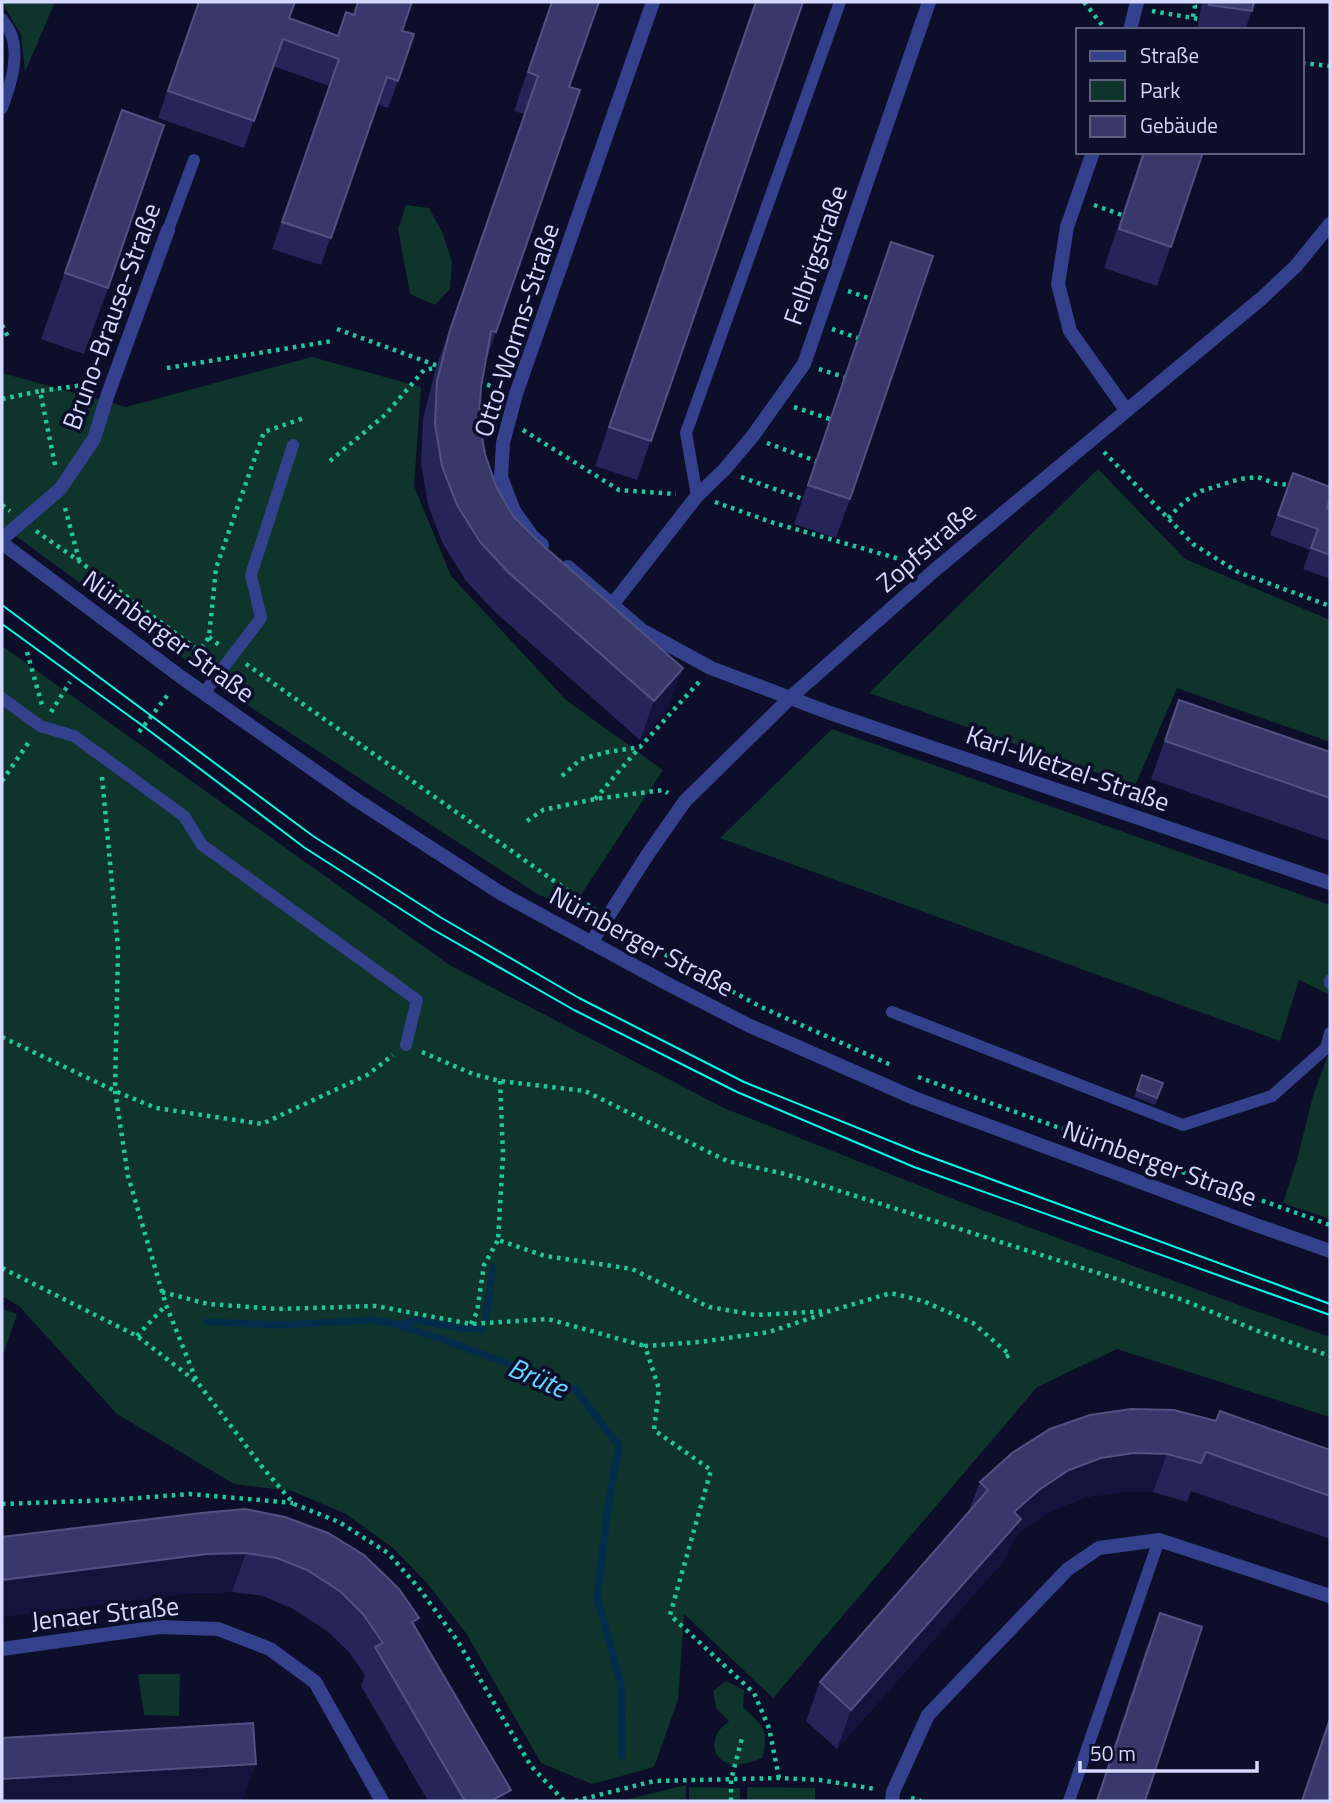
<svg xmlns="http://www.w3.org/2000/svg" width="1332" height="1803" font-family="'Titillium Web',sans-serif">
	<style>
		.green { fill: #0f342c }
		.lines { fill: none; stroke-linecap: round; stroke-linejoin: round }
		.stream { stroke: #042c4b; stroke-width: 7 }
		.path { stroke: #22c79d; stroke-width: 4.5; stroke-dasharray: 3.5 5; stroke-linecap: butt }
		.service { stroke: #33418d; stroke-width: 12 }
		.minor { stroke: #33418d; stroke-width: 14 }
		.tertiary { stroke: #33418d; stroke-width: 14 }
		.tram { stroke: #01ffe8; stroke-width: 2 }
		.wall { fill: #252559 }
		.shaded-wall { fill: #14133e }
		.building { fill: #38386a; stroke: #515182; stroke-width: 2 }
		.labels { text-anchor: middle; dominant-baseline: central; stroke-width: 7; stroke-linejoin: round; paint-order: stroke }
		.street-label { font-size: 26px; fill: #d5d9ff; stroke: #0d0e29 }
		.water-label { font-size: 28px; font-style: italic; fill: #63d5ff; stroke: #0d0e29 }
	</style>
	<rect width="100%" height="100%" fill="#0d0e29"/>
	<!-- green -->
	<g class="green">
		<polygon points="2,2 55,2 25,72 21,35"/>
		<polygon points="406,205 429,208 443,234 452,262 450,289 435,305 410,294 398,229"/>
		<polygon points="312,357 421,387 414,486 451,576 566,700 663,770 573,907 539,895 247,705 2,526 2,373 126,407"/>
		<polygon points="1098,469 1185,559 1330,620 1330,742 1177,688 1135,786 869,693"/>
		<polygon points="2,646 451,966 724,1108 958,1201 1247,1308 1330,1337 1330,1417 1117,1349 1037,1387 773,1698 684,1614 678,1700 654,1767 592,1784 541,1763 466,1633 426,1582 393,1548 346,1514 292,1491 234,1484 117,1414 19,1306 2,1296"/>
		<polygon points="832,729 1330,905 1330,995 1299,980 1280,1041 720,838"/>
		<polygon points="1330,1050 1330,1219 1283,1203 1297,1160 1313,1096"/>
		<polygon points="2,1309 17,1314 2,1358"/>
		<polygon points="138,1674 180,1674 179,1716 144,1715"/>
		<path d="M 726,1681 L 744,1690 L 743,1707 C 762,1725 770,1730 762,1758 C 752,1762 738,1767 727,1763 C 715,1758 711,1745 717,1734 C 719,1729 725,1725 729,1721 L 716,1708 L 713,1691 Z"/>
		<polygon points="686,1785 686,1801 621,1801"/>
		<polygon points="689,1787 740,1788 740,1801 689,1801"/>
		<polygon points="747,1787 815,1788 815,1801 747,1801"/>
	</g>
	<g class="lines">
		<!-- stream -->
		<g class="stream">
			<polyline points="486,1318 493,1267"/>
			<polyline points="207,1322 280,1325 374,1320 398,1325 447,1341 575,1389 619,1446 609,1499 597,1597 621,1685 622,1756"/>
			<polyline points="398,1325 417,1320 459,1328 483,1329"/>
		</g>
		<!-- path -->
		<g class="path">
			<polyline points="1084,2 1106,30"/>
			<polyline points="1152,11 1199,19"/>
			<polyline points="1193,17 1195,6 1193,2"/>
			<polyline points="1302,63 1330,66"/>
			<polyline points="1094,205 1122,215"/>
			<polyline points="848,291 871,299"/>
			<polyline points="2,325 8,337"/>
			<polyline points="337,329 438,366"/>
			<polyline points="832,329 858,338"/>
			<polyline points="167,368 332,341"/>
			<polyline points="819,369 844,377"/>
			<polyline points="479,382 500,389"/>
			<polyline points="2,399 40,391"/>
			<polyline points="794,407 830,419"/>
			<polyline points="523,430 619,490 676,494"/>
			<polyline points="767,443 816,461"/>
			<polyline points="1104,452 1193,544 1238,572 1330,606"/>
			<polyline points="330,461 385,415 424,370 440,367"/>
			<polyline points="55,465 40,391 84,385"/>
			<polyline points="741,477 803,499"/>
			<polyline points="715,502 774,523 917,564"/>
			<polyline points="2,505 10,511"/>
			<polyline points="65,508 79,560"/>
			<polyline points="1168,518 1185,501 1201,491 1240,479 1258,477 1276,484 1293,485"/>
			<polyline points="36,531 79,561 199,651"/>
			<polyline points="209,637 219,645"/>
			<polyline points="27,652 42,705"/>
			<polyline points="192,662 209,637 216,568 264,432 304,418"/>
			<polyline points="246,664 594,909"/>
			<polyline points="51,712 70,682"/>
			<polyline points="139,732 170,692"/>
			<polyline points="562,776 581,759 608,752 640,747 699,682"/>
			<polyline points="102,777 118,948 115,1091 128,1176 166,1305 197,1382"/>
			<polyline points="2,781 31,739"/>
			<polyline points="595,799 639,748"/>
			<polyline points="527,821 543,810 595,799 663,790 668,793"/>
			<polyline points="622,927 653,948 761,1007 891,1065"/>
			<polyline points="2,1037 115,1091 156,1108 262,1124 367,1075 393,1055"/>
			<polyline points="422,1052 473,1074 500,1081 585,1091 727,1161 785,1174 818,1184 1183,1300 1258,1331 1330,1356"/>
			<polyline points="918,1077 1330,1225"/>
			<polyline points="500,1081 503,1155 498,1240 545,1256 632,1269 709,1307 756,1315 830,1311 891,1293 923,1301 973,1323 1010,1355 1003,1358"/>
			<polyline points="2,1268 137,1336 198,1383 263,1468 294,1504 339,1522 388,1553 418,1587 457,1640 531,1766 564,1801"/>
			<polyline points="162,1292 208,1304 278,1309 376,1306 471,1324 548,1319 645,1346"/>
			<polyline points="471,1324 477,1312 484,1265 498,1240"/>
			<polyline points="137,1336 166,1305"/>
			<polyline points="2,1504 111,1500 190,1494 293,1503"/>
			<polyline points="779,1778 769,1728 754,1693 670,1615 711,1470 654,1430 659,1389 645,1346 700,1342 769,1332 823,1314"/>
			<polyline points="911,1798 921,1801"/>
			<polyline points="575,1801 654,1781 779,1778 820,1780 875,1789"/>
			<polyline points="731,1801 731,1780 742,1738"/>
		</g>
		<!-- service -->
		<g class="service">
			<path d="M 2,19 C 5,24 9,29 11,34 C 20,57 10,86 2,108"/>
			<polyline points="168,230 194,160"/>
			<polyline points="697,496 686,433 840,2"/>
			<polyline points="204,693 261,618 251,575 293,445"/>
			<polyline points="2,698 40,726 74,736 184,816 202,845 417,1000 406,1045"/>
			<polyline points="1330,980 1330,983"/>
			<polyline points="892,1012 1183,1125 1272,1096 1326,1048 1330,1033"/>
			<polyline points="1069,1801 1159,1540"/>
		</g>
		<!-- minor -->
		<g class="minor">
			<polyline points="1130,30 1137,2"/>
			<polyline points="1093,152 1067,227 1058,284 1070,331 1126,410"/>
			<polyline points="2,539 60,489 94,439 108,394 168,230"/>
			<polyline points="542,545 532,536 514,511 501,477 503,443 516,394 653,2"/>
			<polyline points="568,567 643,631 711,668 830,713 1330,883"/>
			<polyline points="612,605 697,496 724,470 752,437 804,364 929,2"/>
			<polyline points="591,943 648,854 685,801 791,697 936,569 1262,298 1296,266 1330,224"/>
			<polyline points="2,1649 160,1627 218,1629 270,1649 315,1682 382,1801"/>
			<polyline points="892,1801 893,1792 928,1715 1068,1569 1099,1548 1159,1540 1330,1596"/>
		</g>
		<!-- tertiary -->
		<polyline class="tertiary" points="2,543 181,677 355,799 502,894 664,982 748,1025 914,1098 1256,1225 1330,1251"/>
		<!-- tram -->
		<g class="tram">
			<polyline points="2,605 313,836 440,917 579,998 744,1082 920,1153 1330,1304"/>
			<polyline points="2,624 143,726 305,848 432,929 574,1010 737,1092 914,1167 1330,1315"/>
		</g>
	</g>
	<!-- wall -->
	<g class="wall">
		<polygon points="198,2 289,18 338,35 402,31 398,81 388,108 377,104 321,265 272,249 329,86 273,66 244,148 158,118"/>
		<polygon points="551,2 599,2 569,87 496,332 486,361 481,387 479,420 485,454 496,486 513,516 669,707 640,740 495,612 466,581 443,544 428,505 421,463 423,419 436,368 524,114 514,111"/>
		<polygon points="755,2 803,2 637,480 595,466"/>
		<polygon points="1202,2 1254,2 1252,11 1245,30 1197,30"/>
		<polygon points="122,110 108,288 84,354 41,339"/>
		<polygon points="1143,152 1203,152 1157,286 1104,268"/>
		<polygon points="891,242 850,499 836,538 794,524"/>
		<polygon points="1293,473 1327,508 1330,509 1330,579 1303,569 1310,550 1270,535"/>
		<polygon points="1179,700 1330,752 1330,841 1151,779"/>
		<polygon points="1142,1075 1163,1083 1155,1105 1134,1097"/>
		<polygon points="1216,1421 1330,1450 1330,1539 1191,1491 1187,1502 1153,1492 1120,1492 1087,1497 1055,1509 1024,1528 1014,1538 1007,1557 837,1749 806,1721 820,1682 969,1511 980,1482"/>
		<polygon points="201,1513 415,1628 507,1801 428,1801 361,1686 365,1675 349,1652 327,1631 293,1609 263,1596 232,1592 193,1593"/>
		<polygon points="1160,1613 1145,1801 1096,1801 1145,1652"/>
		<polygon points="1330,1716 1330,1801 1301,1801"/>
	</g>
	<!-- shaded-wall -->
	<g class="shaded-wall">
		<polygon points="683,668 669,707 640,740 654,701"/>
		<polygon points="1134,1453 1167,1454 1153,1492 1120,1492 1087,1497 1055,1509 1024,1528 1014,1538 1007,1557 837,1749 851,1710 1014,1512 1039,1490 1069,1470 1101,1458"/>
		<polygon points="246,1553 232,1592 193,1593 2,1617 2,1580 207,1554"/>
		<polygon points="419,1618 405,1656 412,1622"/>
		<polygon points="256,1764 242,1801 2,1801 2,1779"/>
		<polygon points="511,1790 507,1801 491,1801"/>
	</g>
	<!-- building -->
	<g class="building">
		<polygon points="199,2 295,2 289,18 338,36 346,12 354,15 358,2 412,2 402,31 414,34 398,81 387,77 331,238 282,222 339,59 283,39 254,121 168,91"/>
		<polygon points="552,2 599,2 569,87 580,90 496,332 491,331 481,387 479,420 485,454 496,486 513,516 538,541 683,668 654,701 509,573 480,542 457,505 442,466 435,424 437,381 450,330 538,76 528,72"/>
		<polygon points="756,2 803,2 651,441 609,427"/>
		<polygon points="1210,2 1254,2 1252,11 1209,5"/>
		<polygon points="122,110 164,125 108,288 65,273"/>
		<polygon points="1144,152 1203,152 1171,247 1119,229"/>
		<polygon points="891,242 933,256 850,499 808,485"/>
		<polygon points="1293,473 1330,487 1330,498 1327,508 1330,509 1330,555 1311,548 1318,529 1278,515"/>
		<polygon points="1179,700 1330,752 1330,798 1165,741"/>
		<polygon points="1142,1075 1163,1083 1157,1098 1137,1090"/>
		<polygon points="1131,1409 1174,1410 1216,1421 1220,1411 1330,1450 1330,1496 1206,1452 1201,1463 1167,1454 1134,1453 1101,1458 1069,1470 1039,1490 1014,1512 1021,1519 851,1710 820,1682 988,1490 980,1482 1012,1453 1050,1429 1090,1415"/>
		<polygon points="245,1509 285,1517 328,1533 364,1555 399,1589 419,1618 412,1622 511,1790 491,1801 465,1801 375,1647 383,1643 363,1614 341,1592 307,1570 277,1558 246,1553 207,1554 2,1580 2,1537 201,1513"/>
		<polygon points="1160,1613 1202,1627 1145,1801 1097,1801"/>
		<polygon points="1330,1719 1330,1801 1302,1801"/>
		<polygon points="253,1723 256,1764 2,1779 2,1738"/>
	</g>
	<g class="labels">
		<!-- street labels -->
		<g class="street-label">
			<text transform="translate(815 255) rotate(-71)">Felbrigstraße</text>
			<text transform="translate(111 316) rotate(-70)">Bruno-Brause-Straße</text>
			<text transform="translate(516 330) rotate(-72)">Otto-Worms-Straße</text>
			<text transform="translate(926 547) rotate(-41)">Zopfstraße</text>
			<text transform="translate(169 636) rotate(36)">Nürnberger Straße</text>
			<text transform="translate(1068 768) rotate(19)">Karl-Wetzel-Straße</text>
			<text transform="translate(642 941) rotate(28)">Nürnberger Straße</text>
			<text transform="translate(1160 1163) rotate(20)">Nürnberger Straße</text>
			<text transform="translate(105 1613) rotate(-6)">Jenaer Straße</text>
		</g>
		<!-- water labels -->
		<g class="water-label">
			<text transform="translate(538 1377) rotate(23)">Brüte</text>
		</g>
	</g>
	<!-- border -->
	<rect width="1332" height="1803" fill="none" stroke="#d5d9ff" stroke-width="7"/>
	<!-- legend -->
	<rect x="1076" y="28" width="228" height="126" fill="#0d0e29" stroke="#5d5f7f" stroke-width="2"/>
	<rect x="1090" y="51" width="35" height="10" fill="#33418d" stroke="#5d5f7f" stroke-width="2"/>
	<text x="1140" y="63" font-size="21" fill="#d5d9ff">Straße</text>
	<rect x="1090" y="80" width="35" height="21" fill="#0f342c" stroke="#5d5f7f" stroke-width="2"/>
	<text x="1140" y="98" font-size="21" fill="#d5d9ff">Park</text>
	<rect x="1090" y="116" width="35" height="21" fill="#38386a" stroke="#5d5f7f" stroke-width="2"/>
	<text x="1140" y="133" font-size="21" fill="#d5d9ff">Gebäude</text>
	<!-- scale -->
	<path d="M1080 1761v10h177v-10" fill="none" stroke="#d5d9ff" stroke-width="3.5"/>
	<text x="1090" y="1761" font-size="21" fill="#d5d9ff" stroke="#0d0e29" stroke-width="5" paint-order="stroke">50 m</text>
</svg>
